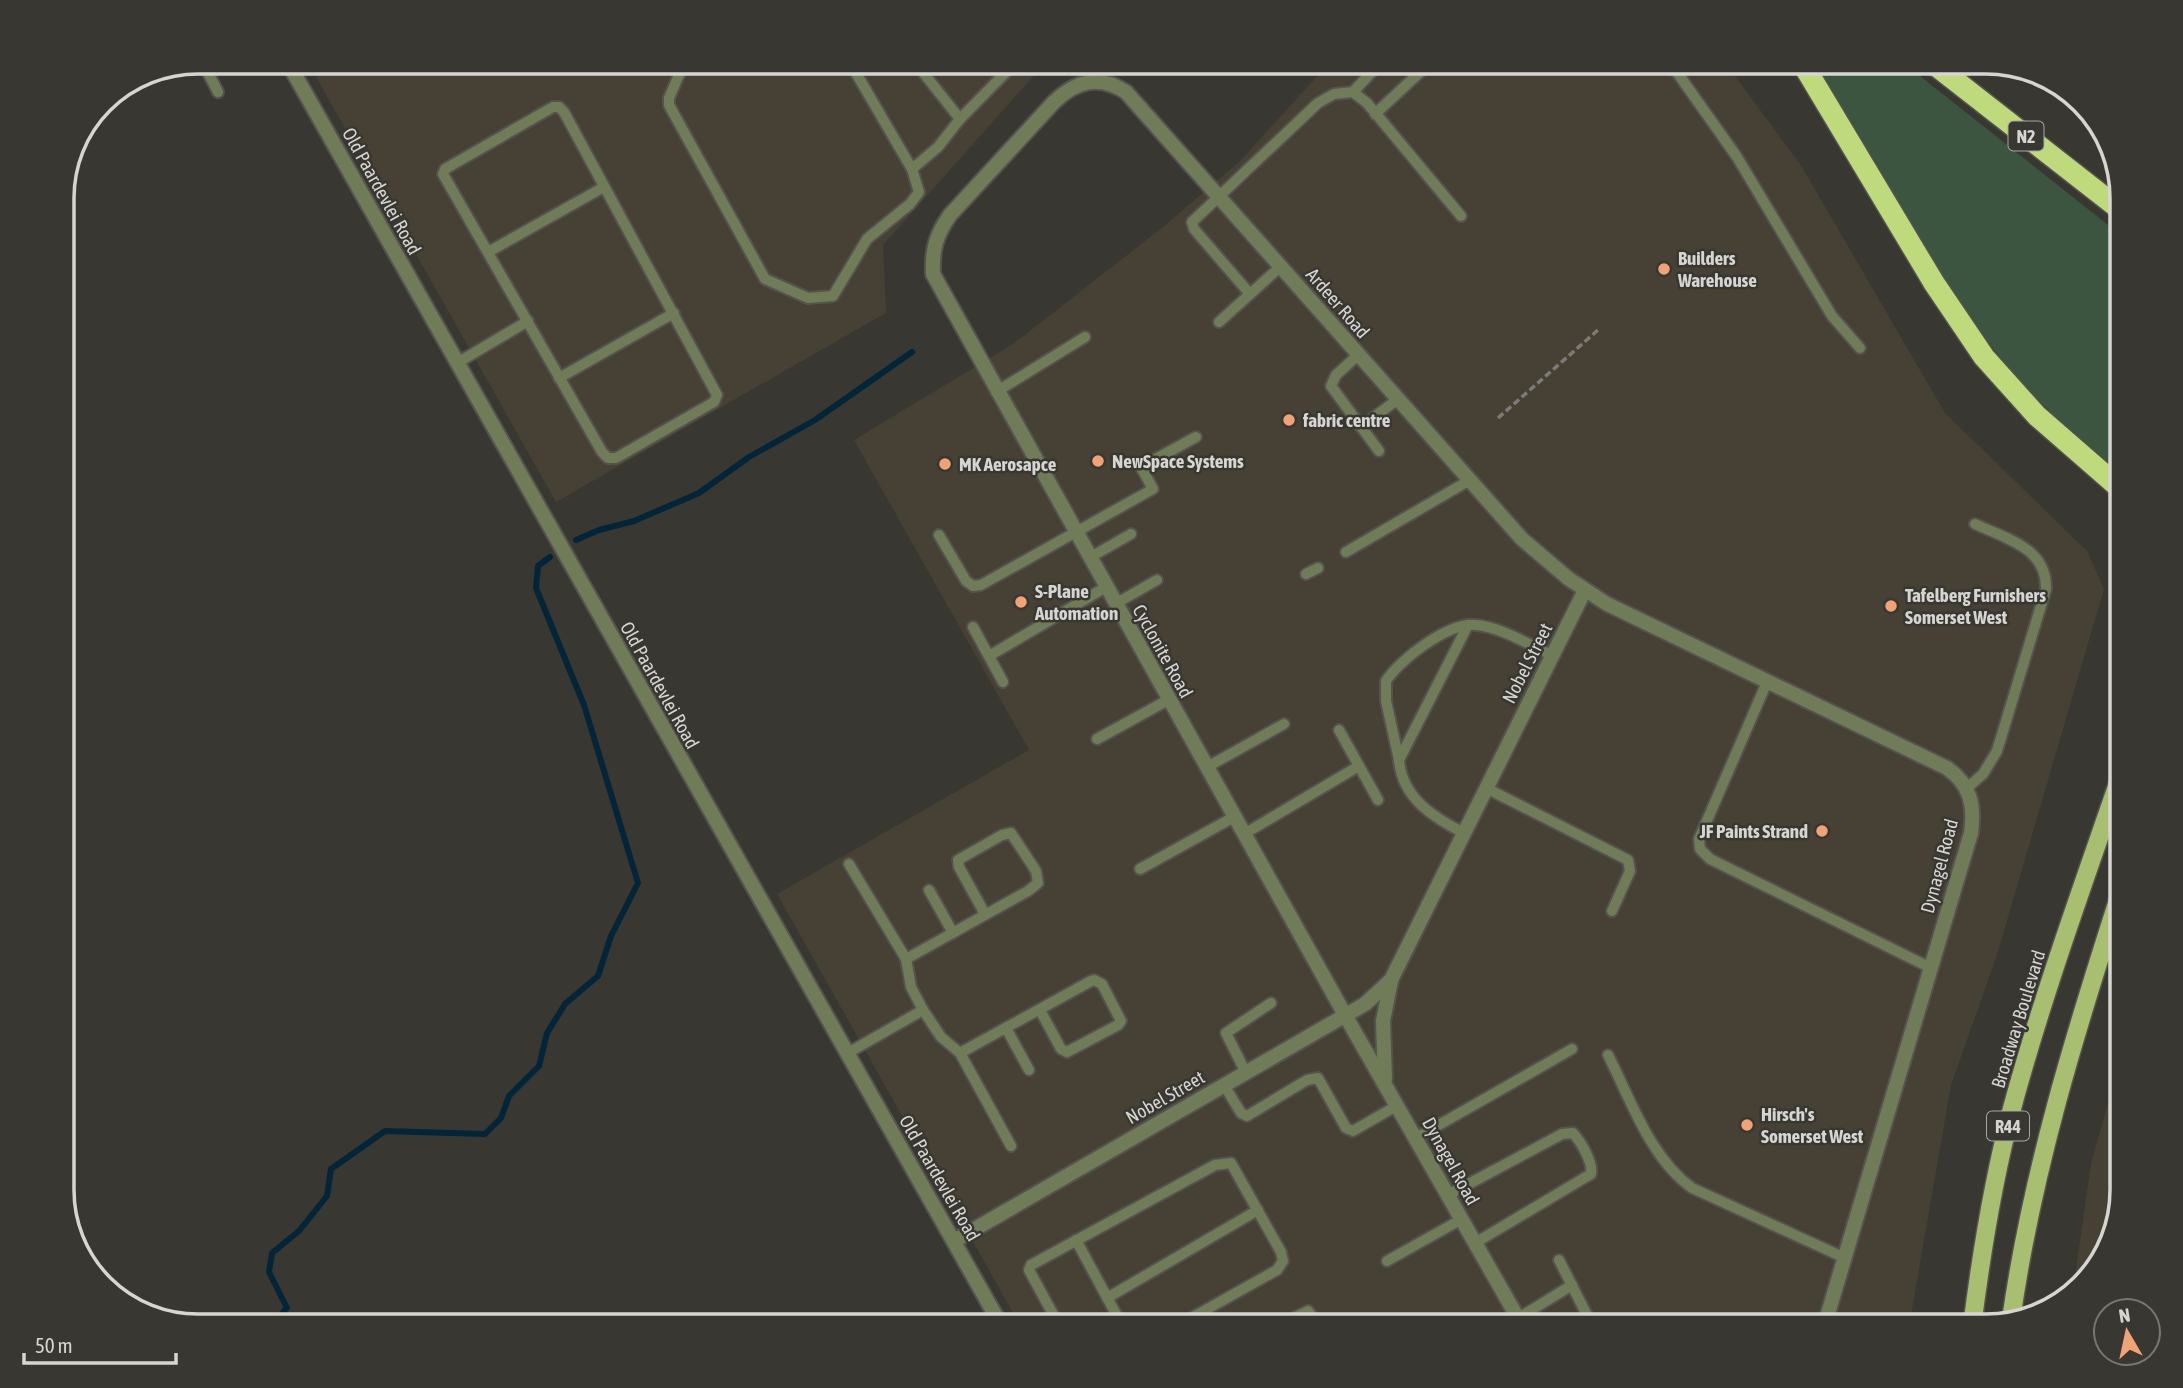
<svg xmlns="http://www.w3.org/2000/svg" width="2183" height="1388" font-family="'Asap Condensed',sans-serif">
	<style>
		.built { fill: #464035 }
		.green { fill: #3b5541 }
		.lines { fill: none; stroke-linecap: round; stroke-linejoin: round }
		.stream { stroke: #042537; stroke-width: 6 }
		.lane-casing { stroke: #55534f; stroke-width: 14 }
		.street-casing { stroke: #55534f; stroke-width: 18 }
		.primary-casing { stroke: #55534f; stroke-width: 21 }
		.highway-casing { stroke: #55534f; stroke-width: 24 }
		.path { stroke: #7c7a76; stroke-width: 3.5; stroke-dasharray: 7 3.5; stroke-linecap: butt }
		.lane { stroke: #707c57; stroke-width: 10 }
		.street { stroke: #707c57; stroke-width: 14 }
		.primary { stroke: #a8bf72; stroke-width: 18 }
		.highway { stroke: #beda7c; stroke-width: 21 }
		.poi-dot { fill: #efa377; stroke: #393732; stroke-width: 2.5 }
		.labels { text-anchor: middle; dominant-baseline: central; stroke-width: 5; stroke-linejoin: round; paint-order: stroke }
		.shield { fill: #393732; stroke: #a8a6a2; stroke-width: 2 }
		.shield-label { font-size: 18px; font-weight: bold; fill: #d7d5d2 }
		.street-label { font-size: 19px; fill: #d7d5d2; stroke: #393732 }
		.poi-label { font-size: 19px; font-weight: bold; fill: #d7d5d2; stroke: #393732; text-anchor: start }
		.rim { fill: none; stroke: #d7d5d2; stroke-width: 3.5 }
	</style>
	<rect width="100%" height="100%" fill="#393732"/>
	<!-- built -->
	<g class="built">
		<polygon points="307,61 1047,61 883,245 886,313 556,502"/>
		<polygon points="1331,61 1724,61 1802,167 1945,413 2087,551 2104,589 1996,958 1951,1085 1909,1327 1021,1327 777,894 1029,750 854,440 1013,344 1163,227 1239,162"/>
		<polygon points="2122,1054 2122,1191 2099,1266 2073,1290 2091,1163"/>
	</g>
	<!-- green -->
	<path class="green" d="M 1813,61 L 1901,61 L 2122,236 L 2122,474 C 2072,436 2027,392 1989,343 C 1922,255 1873,154 1813,61 Z"/>
	<g class="lines">
		<!-- stream -->
		<g class="stream">
			<polyline points="576,540 599,530 634,521 699,493 749,457 815,420 912,352"/>
			<polyline points="269,1327 287,1308 269,1272 272,1253 299,1231 327,1196 331,1169 385,1131 485,1134 501,1118 509,1096 539,1066 547,1033 565,1004 598,976 611,936 638,883 584,705 536,588 538,566 550,557"/>
		</g>
		<!-- lane casing -->
		<g class="lane-casing">
			<g id="lane">
				<polyline points="202,61 218,92"/>
				<polyline points="685,61 669,98 669,105 765,279 808,298 833,296 867,239 910,204 919,192 912,169 849,61"/>
				<polyline points="914,61 960,119"/>
				<polyline points="1669,61 1737,157 1832,316 1860,348"/>
				<polyline points="1353,92 1382,61"/>
				<polygon points="553,107 559,107 564,112 717,395 714,402 616,458 608,458 602,452 443,174 445,169"/>
				<polyline points="1375,114 1432,61"/>
				<polyline points="912,169 938,147 960,119 1017,61"/>
				<polyline points="488,252 604,187"/>
				<polyline points="1250,294 1194,229 1192,222 1318,103 1334,94 1353,92 1367,103 1461,216"/>
				<polyline points="1219,322 1280,267"/>
				<polyline points="1358,355 1336,375 1331,386 1379,451"/>
				<polyline points="457,363 528,321"/>
				<polyline points="559,378 674,313"/>
				<polyline points="996,392 1085,337"/>
				<polyline points="1361,427 1398,399"/>
				<polyline points="939,535 966,581 973,586 981,585 1153,489 1141,467 1196,437"/>
				<polyline points="1346,552 1470,480"/>
				<polyline points="1089,558 1131,534"/>
				<polyline points="1306,574 1318,568"/>
				<polyline points="1115,604 1157,580"/>
				<polyline points="973,627 1003,682"/>
				<polyline points="989,656 1106,587"/>
				<polyline points="1767,682 1699,839 1700,849 1710,859 1931,968"/>
				<polyline points="1339,730 1378,800"/>
				<polyline points="1097,739 1168,700"/>
				<path d="M 1399,760 L 1386,701 L 1386,681 C 1400,659 1449,622 1476,625 C 1501,627 1529,645 1552,655"/>
				<polyline points="1207,767 1284,724"/>
				<polyline points="1486,788 1628,860 1630,871 1612,911"/>
				<path d="M 1967,788 L 1983,774 L 1997,751 L 2046,589 C 2047,548 2007,539 1975,524"/>
				<path d="M 1464,833 C 1434,818 1402,798 1399,760 L 1468,625"/>
				<polyline points="1244,834 1359,766"/>
				<polyline points="849,864 906,959 911,987 923,1010 941,1037 960,1053 1011,1146"/>
				<polyline points="1140,869 1234,817"/>
				<polyline points="929,890 953,933"/>
				<polyline points="906,959 1028,891 1038,883 1036,871 1011,833 1002,835 958,860 959,867 985,914"/>
				<polyline points="1006,1028 1029,1070"/>
				<polyline points="960,1053 1091,981 1094,980 1102,984 1121,1021 1118,1025 1067,1052 1061,1049 1040,1010"/>
				<polyline points="846,1054 923,1010"/>
				<path d="M 1608,1055 C 1631,1100 1650,1158 1692,1188 L 1845,1258"/>
				<polyline points="1246,1073 1226,1033 1271,1003"/>
				<polyline points="1224,1085 1241,1113 1247,1116 1307,1080 1318,1078 1346,1128 1353,1131 1398,1105"/>
				<polyline points="1416,1138 1572,1049"/>
				<path d="M 1448,1195 L 1562,1134 L 1573,1133 C 1581,1142 1593,1162 1591,1174 L 1475,1243"/>
				<polyline points="1076,1240 1123,1327"/>
				<polyline points="1559,1260 1593,1327"/>
				<polyline points="1387,1261 1462,1219"/>
				<polyline points="1107,1298 1258,1210"/>
				<polyline points="1517,1319 1572,1285"/>
				<polyline points="1060,1327 1029,1270 1031,1265 1215,1165 1231,1163 1281,1252 1283,1261 1277,1270 1175,1327"/>
				<polyline points="1274,1327 1308,1311 1320,1327"/>
			</g>
		</g>
		<!-- street casing -->
		<g class="street-casing">
			<g id="street">
				<polyline points="287,61 1002,1327"/>
				<polyline points="1385,1079 1383,1021 1391,981"/>
				<polyline points="954,1241 1365,1004 1391,980 1585,590"/>
				<path d="M 1523,1327 L 1345,1015 L 933,274 C 932,249 936,235 950,215 L 1054,102 C 1077,80 1099,75 1126,92 L 1522,539 L 1569,579 L 1607,604 L 1947,768 C 1970,784 1975,805 1971,833 L 1824,1327"/>
			</g>
		</g>
		<!-- primary casing -->
		<g class="primary-casing">
			<g id="primary">
				<path d="M 2011,1320 C 2032,1171 2076,1030 2122,888"/>
				<path d="M 1972,1327 C 1981,1255 1993,1182 2011,1112 C 2042,997 2083,885 2122,772"/>
			</g>
		</g>
		<!-- highway casing -->
		<g class="highway-casing">
			<g id="highway">
				<polyline points="1801,61 1934,283 1984,357 2037,416 2122,490"/>
				<polyline points="1930,61 2122,211"/>
			</g>
		</g>
		<!-- path -->
		<polyline class="path" points="1498,418 1598,330"/>
		<!-- lane -->
		<use href="#lane" class="lane"/>
		<!-- street -->
		<use href="#street" class="street"/>
		<!-- primary -->
		<use href="#primary" class="primary"/>
		<!-- highway -->
		<use href="#highway" class="highway"/>
	</g>
	<!-- markers -->
	<g class="poi-dot">
		<circle cx="1664" cy="269" r="7"/>
		<circle cx="1289" cy="420" r="7"/>
		<circle cx="1098" cy="461" r="7"/>
		<circle cx="945" cy="464" r="7"/>
		<circle cx="1021" cy="602" r="7"/>
		<circle cx="1891" cy="606" r="7"/>
		<circle cx="1822" cy="831" r="7"/>
		<circle cx="1747" cy="1125" r="7"/>
	</g>
	<g class="labels">
		<!-- shield labels -->
		<g class="shield">
			<rect x="2008.5" y="121.5" width="35" height="29" rx="5"/>
			<rect x="1987" y="1111.5" width="42" height="29" rx="5"/>
		</g>
		<g class="shield-label">
			<text x="2026" y="136">N2</text>
			<text x="2008" y="1126">R44</text>
		</g>
		<!-- street labels -->
		<g class="street-label">
			<text transform="translate(382 191) rotate(61)">Old Paardevlei Road</text>
			<text transform="translate(1338 303) rotate(49)">Ardeer Road</text>
			<text transform="translate(1163 651) rotate(61)">Cyclonite Road</text>
			<text transform="translate(1527 663) rotate(-63)">Nobel Street</text>
			<text transform="translate(660 685) rotate(61)">Old Paardevlei Road</text>
			<text transform="translate(1939 866) rotate(-75)">Dynagel Road</text>
			<text transform="translate(2018 1019) rotate(-73)">Broadway Boulevard</text>
			<text transform="translate(1165 1097) rotate(-30)">Nobel Street</text>
			<text transform="translate(1451 1161) rotate(61)">Dynagel Road</text>
			<text transform="translate(940 1178) rotate(60)">Old Paardevlei Road</text>
		</g>
		<!-- poi labels -->
		<g class="poi-label">
			<text x="1678" y="258">Builders<tspan x="1678" dy="22">Warehouse</tspan></text>
			<text x="1303" y="420">fabric centre</text>
			<text x="1112" y="461">NewSpace Systems</text>
			<text x="959" y="464">MK Aerosapce</text>
			<text x="1035" y="591">S-Plane<tspan x="1035" dy="22">Automation</tspan></text>
			<text x="1905" y="595">Tafelberg Furnishers<tspan x="1905" dy="22">Somerset West</tspan></text>
			<text x="1808" y="831" text-anchor="end">JF Paints Strand</text>
			<text x="1761" y="1114">Hirsch's<tspan x="1761" dy="22">Somerset West</tspan></text>
		</g>
	</g>
	<!-- crop -->
	<path d="M0 0H2183V1388H0ZM198 74H1986A124 124 0 0 1 2110 198V1190A124 124 0 0 1 1986 1314H198A124 124 0 0 1 74 1190V198A124 124 0 0 1 198 74Z" fill="#393732" fill-rule="evenodd"/>
	<path class="rim" d="M198 74H1986A124 124 0 0 1 2110 198V1190A124 124 0 0 1 1986 1314H198A124 124 0 0 1 74 1190V198A124 124 0 0 1 198 74Z"/>
	<!-- north arrow -->
	<g transform="translate(2127 1332) rotate(351)"><circle r="33" fill="#393732" stroke="#787672" stroke-width="2"/>
	<path d="M0-5L12 26L0 18L-12 26Z" fill="#efa377"/>
	<text y="-10" font-size="19" font-weight="bold" text-anchor="middle" fill="#d7d5d2">N</text>
	</g>
	<!-- scale -->
	<path d="M24 1353v10h152v-10" fill="none" stroke="#d7d5d2" stroke-width="3.5"/>
	<text x="35" y="1353" font-size="21" fill="#d7d5d2" stroke="#393732" stroke-width="5" paint-order="stroke">50 m</text>
</svg>
